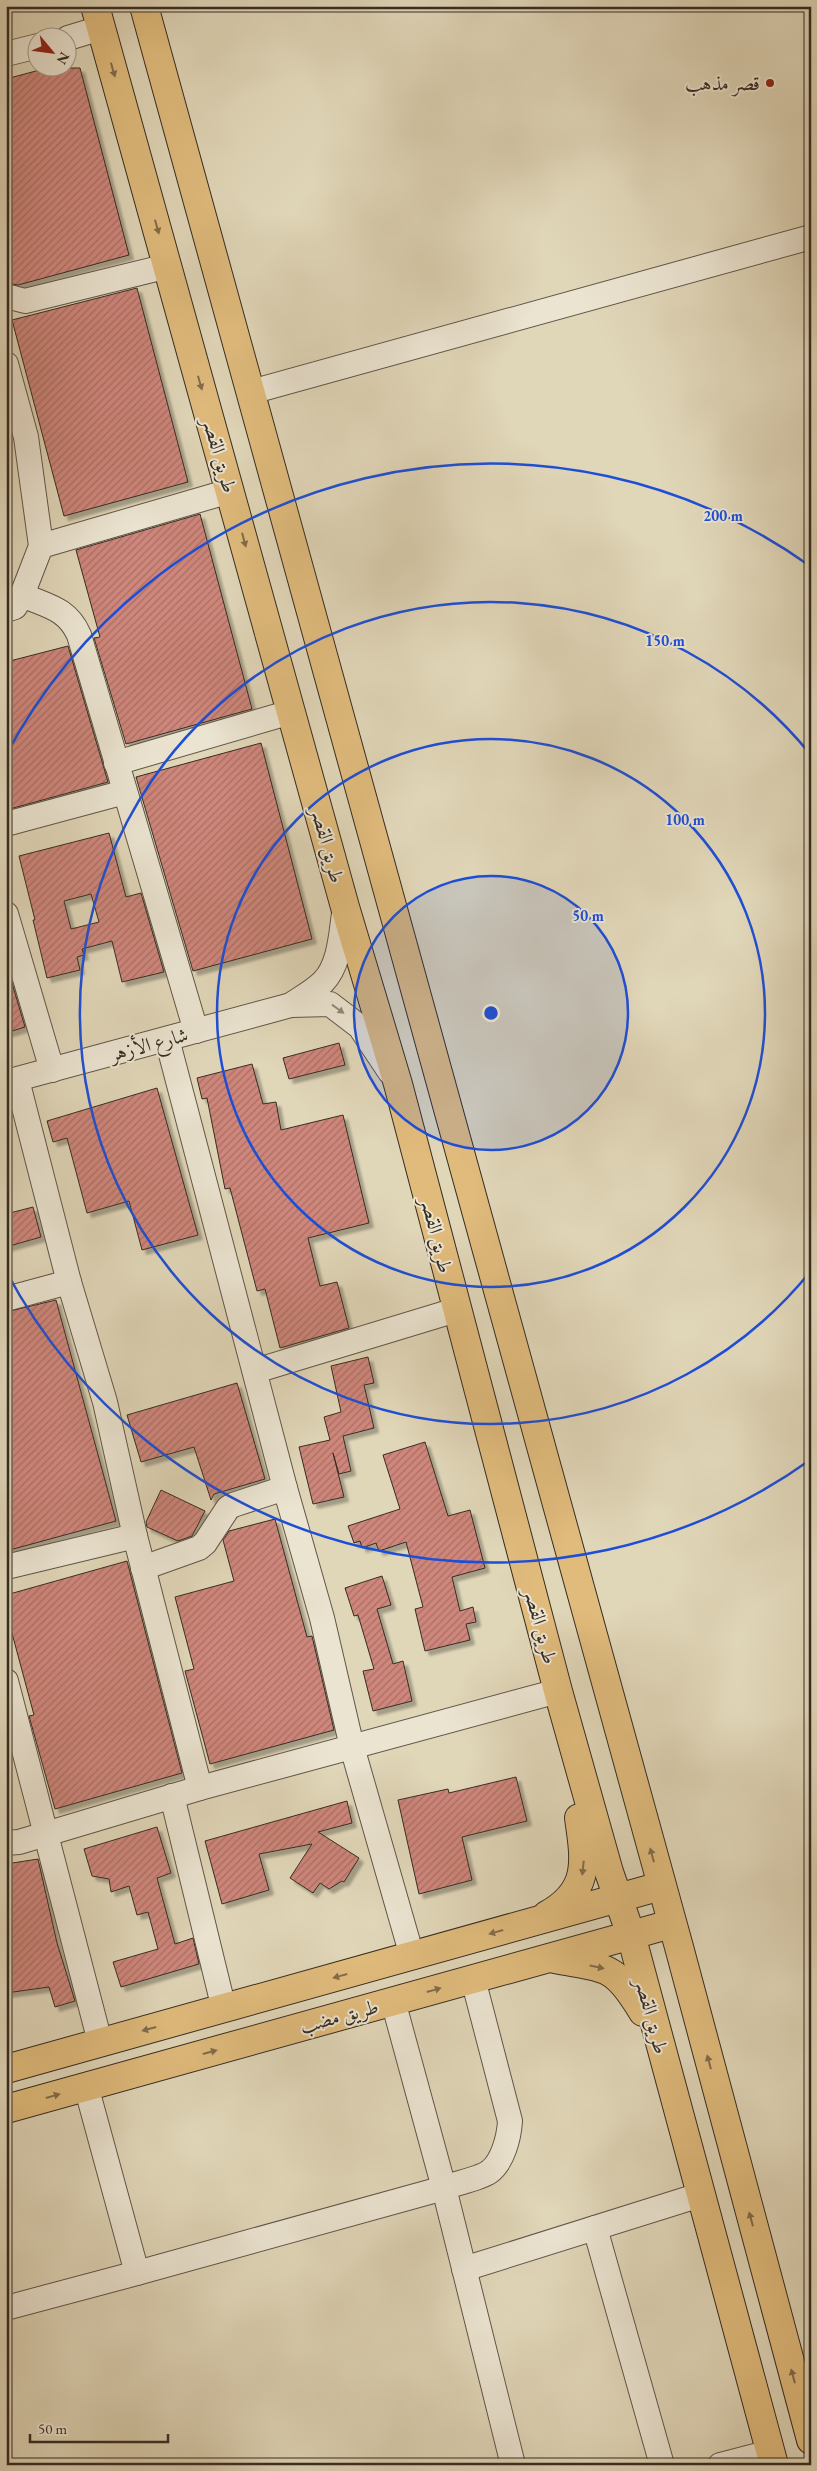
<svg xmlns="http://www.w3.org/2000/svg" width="817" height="2471" font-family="'EB Garamond',Amiri,serif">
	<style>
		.building { fill: url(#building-hatch); stroke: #352c23; fill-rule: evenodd; filter: url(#shadow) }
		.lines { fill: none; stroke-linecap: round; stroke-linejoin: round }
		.minor-casing { stroke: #605648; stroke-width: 26 }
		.major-casing { stroke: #352c23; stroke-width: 30 }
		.minor { stroke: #ebe4d1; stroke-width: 24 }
		.major { stroke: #e0bb7c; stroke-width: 28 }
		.oneway { fill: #826c4b }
		.oneway2 { fill: #90887a }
		.ring { fill: none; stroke: #1d4ed8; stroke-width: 2.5 }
		.poi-dot { fill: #8f2418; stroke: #ebe4d1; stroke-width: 2 }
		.labels { text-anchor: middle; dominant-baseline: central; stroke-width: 4; stroke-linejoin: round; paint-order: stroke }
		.poi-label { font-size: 20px; fill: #352c23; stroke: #ebe4d1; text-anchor: end }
		.street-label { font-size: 20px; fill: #352c23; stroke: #ebe4d1 }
		.centre { fill: #1d4ed8; stroke: #ebe4d1; stroke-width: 2.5 }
		.ring-label { font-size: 15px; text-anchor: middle; font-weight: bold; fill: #1d4ed8; stroke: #ebe4d1; stroke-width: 4; stroke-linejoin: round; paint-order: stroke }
	</style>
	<defs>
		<pattern id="building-hatch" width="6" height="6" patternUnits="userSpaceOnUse" patternTransform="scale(1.25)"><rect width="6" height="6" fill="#cf867b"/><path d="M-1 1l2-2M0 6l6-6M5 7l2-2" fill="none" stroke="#a96e64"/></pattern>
		<filter id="shadow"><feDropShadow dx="4.5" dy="4.5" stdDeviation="1" flood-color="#0004"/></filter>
	</defs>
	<rect width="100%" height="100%" fill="#e0d6b8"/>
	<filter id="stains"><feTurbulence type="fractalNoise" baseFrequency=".004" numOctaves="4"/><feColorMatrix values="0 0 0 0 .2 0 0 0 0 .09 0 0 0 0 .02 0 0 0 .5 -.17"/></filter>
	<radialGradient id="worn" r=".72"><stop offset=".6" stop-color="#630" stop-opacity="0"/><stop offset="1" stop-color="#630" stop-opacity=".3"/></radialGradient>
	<!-- building -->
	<g class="building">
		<polygon points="47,68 80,68 129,255 18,285 6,283 6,79"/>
		<polygon points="137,288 188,482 64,516 12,320"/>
		<polygon points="200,514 252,709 126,744 94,638 100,637 76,550"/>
		<polygon points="68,646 108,782 6,810 6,662"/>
		<polygon points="261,743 312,939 193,971 136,777"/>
		<path d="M 109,833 L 126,897 L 141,893 L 164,972 L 122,982 L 112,941 L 82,949 L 84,955 L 77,957 L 80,970 L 47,978 L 33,920 L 35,920 L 19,856 ZM 91,894 L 99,922 L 71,929 L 64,901 Z"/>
		<polygon points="6,963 25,1027 6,1033"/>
		<polygon points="339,1043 345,1065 289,1079 283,1058"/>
		<polygon points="252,1064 263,1104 276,1102 281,1130 343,1115 369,1223 308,1238 320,1286 337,1282 349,1328 280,1348 265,1289 257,1291 230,1188 225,1189 207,1098 202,1099 197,1078"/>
		<polygon points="157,1088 198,1235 142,1250 129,1201 87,1213 67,1138 53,1142 47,1121"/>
		<polygon points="33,1207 41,1237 6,1247 6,1214"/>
		<polygon points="56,1300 116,1521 6,1551 6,1312"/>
		<polygon points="368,1357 374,1383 364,1385 374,1428 343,1436 351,1471 339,1474 333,1453 344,1497 313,1504 299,1447 330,1440 324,1417 341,1412 331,1366"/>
		<polygon points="237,1383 265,1479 214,1494 211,1500 194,1447 141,1462 127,1415"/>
		<polygon points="425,1442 448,1516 470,1510 485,1568 452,1577 460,1611 473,1607 476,1622 466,1624 470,1640 425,1651 415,1609 423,1607 406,1542 379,1551 376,1543 362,1548 360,1541 354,1543 348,1526 400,1509 383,1455"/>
		<polygon points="161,1490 205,1511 192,1536 178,1541 147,1527 146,1522"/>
		<polygon points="275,1519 307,1637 312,1636 334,1730 210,1764 185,1671 194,1669 175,1597 234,1581 223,1540 229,1531"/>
		<polygon points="127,1561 182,1773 55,1809 29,1716 34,1715 6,1611 6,1595"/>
		<polygon points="382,1576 391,1605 377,1609 393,1664 403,1661 412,1701 373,1711 363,1671 374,1669 358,1615 354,1616 345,1588"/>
		<polygon points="516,1777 527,1821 462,1837 472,1880 419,1894 398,1800 448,1789 449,1793"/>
		<polygon points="347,1801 352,1823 318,1832 359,1858 344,1882 342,1881 329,1889 320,1883 313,1893 290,1878 312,1844 259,1854 269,1890 222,1904 205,1841"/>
		<polygon points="157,1827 171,1873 157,1878 175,1944 193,1938 199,1964 121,1987 113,1962 158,1949 148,1912 137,1915 129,1886 111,1892 109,1879 92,1876 84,1849"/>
		<polygon points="38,1859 57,1943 75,2001 55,2007 49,1987 6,1993 6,1864"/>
	</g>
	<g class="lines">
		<!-- minor casing -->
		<g class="minor-casing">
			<g id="minor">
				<polyline points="68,38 101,28"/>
				<polyline points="6,54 38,46"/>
				<polyline points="6,296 25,301 168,266"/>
				<polyline points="6,364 26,437 41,546 22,595 15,607 6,610"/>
				<polyline points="251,392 811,237"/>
				<polyline points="41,546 230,491"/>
				<path d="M 22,595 C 47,606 67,608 79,635 L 196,1031"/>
				<polyline points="116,763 291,712"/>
				<polyline points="6,824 125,792"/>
				<polyline points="6,914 52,1070"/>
				<path d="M 291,1005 C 301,998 314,991 323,982 C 341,964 341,930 345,907"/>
				<polyline points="167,1039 285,1488 322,1618 352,1747 412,1956"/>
				<polyline points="17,1080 69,1282 105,1402 135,1536 200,1788"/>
				<polyline points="6,1082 291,1005 330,1004 360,1027 390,1072"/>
				<polyline points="6,1299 69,1282"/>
				<polyline points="255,1371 456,1310"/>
				<polyline points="6,1567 135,1536"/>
				<polyline points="143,1568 199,1548 205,1543 228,1508 233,1505 285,1488"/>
				<polyline points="6,1681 100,2042"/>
				<polyline points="172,1796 224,2009"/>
				<polyline points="6,1843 19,1842 200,1788 558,1691"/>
				<path d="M 473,1979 L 510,2121 C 509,2137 503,2162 489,2172 C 479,2179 456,2183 444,2188 L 513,2465"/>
				<polyline points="595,2228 662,2465"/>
				<polyline points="464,2269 700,2195"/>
				<polyline points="137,2273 444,2188 393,2001"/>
				<polyline points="6,2308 137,2273 86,2086"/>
				<polyline points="720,2465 770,2452"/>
			</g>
		</g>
		<!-- major casing -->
		<g class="major-casing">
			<g id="major">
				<polyline points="95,6 345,907 398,1084 558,1691 609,1872 631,1935 774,2465"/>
				<polyline points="144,6 679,1947 811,2440"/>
				<path d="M 547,1915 C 591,1891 585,1860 579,1818"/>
				<path d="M 555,1959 C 608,1969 614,1964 643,2012"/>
				<polyline points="6,2069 661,1886"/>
				<polyline points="6,2109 671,1924"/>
			</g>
		</g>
		<!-- minor -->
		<use href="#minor" class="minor"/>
		<!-- major -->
		<use href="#major" class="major"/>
	</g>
	<!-- one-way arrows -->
	<defs><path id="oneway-solid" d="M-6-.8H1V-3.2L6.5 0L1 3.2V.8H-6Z" transform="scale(1.25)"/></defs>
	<g class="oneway">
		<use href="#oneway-solid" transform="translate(113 70) rotate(74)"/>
		<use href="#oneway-solid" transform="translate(157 227) rotate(74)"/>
		<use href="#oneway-solid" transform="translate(200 383) rotate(74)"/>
		<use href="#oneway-solid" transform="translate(244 540) rotate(75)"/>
		<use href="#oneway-solid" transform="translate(652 1855) rotate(-105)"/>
		<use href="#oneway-solid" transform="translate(583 1868) rotate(96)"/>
		<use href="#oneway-solid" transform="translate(496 1932) rotate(164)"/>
		<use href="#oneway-solid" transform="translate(597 1967) rotate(12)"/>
		<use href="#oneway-solid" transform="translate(340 1976) rotate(164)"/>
		<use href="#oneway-solid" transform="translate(434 1990) rotate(-16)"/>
		<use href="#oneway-solid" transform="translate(149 2029) rotate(165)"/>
		<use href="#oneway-solid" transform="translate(210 2052) rotate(-15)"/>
		<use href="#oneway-solid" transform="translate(709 2062) rotate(-105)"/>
		<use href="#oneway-solid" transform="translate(53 2096) rotate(-16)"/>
		<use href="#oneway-solid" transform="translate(751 2219) rotate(-105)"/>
		<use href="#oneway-solid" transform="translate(793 2376) rotate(-105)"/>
	</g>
	<use class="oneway2" href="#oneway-solid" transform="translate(338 1009) rotate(36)"/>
	<!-- distance rings -->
	<circle cx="491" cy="1013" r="137" fill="#1d4ed8" fill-opacity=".12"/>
	<g class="ring">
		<circle cx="491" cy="1013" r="137"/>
		<circle cx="491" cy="1013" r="274"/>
		<path d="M810 1272A411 411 0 1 1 810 754"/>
		<path d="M810 1460A549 549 0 0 1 6 1271M6 755A549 549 0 0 1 810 566"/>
	</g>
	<!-- markers -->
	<circle class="poi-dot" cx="770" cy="83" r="5"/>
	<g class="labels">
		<!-- poi labels -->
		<g class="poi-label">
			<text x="760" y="83">قصر مذهب</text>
		</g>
		<!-- street labels -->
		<g class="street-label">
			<text transform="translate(220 455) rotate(74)">طريق القصر</text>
			<text transform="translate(328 845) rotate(75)">طريق القصر</text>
			<text transform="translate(149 1044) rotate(-15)">شارع الأزهر</text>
			<text transform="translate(437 1235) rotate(76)">طريق القصر</text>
			<text transform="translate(541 1626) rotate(75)">طريق القصر</text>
			<text transform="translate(339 2016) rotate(-15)">طريق مضب</text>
			<text transform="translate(652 2016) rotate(75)">طريق القصر</text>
		</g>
	</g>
	<circle cx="491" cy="1013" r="8" class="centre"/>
	<g class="ring-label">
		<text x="723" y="521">200 m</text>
		<text x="665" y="646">150 m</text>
		<text x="685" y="825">100 m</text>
		<text x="588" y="921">50 m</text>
	</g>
	<!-- margin -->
	<rect width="817" height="2471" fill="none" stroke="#e0d6b8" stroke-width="25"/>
	<rect x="8" y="8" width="802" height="2456" fill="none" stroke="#352c23" stroke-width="2.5"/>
	<rect x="12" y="12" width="792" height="2446" fill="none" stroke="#352c23"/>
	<!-- north arrow -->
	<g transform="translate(52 52) rotate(119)"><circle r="24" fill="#ebe4d1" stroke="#a29a8b"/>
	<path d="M0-4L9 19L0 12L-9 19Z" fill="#8f2418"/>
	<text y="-8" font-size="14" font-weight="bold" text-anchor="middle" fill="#352c23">N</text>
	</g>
	<!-- scale -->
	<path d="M30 2434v8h138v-8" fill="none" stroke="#352c23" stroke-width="2.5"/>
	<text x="38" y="2434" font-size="15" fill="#352c23" stroke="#ebe4d1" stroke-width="4" paint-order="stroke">50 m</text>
	<rect width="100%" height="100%" filter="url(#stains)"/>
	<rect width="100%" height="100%" fill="url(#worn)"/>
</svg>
